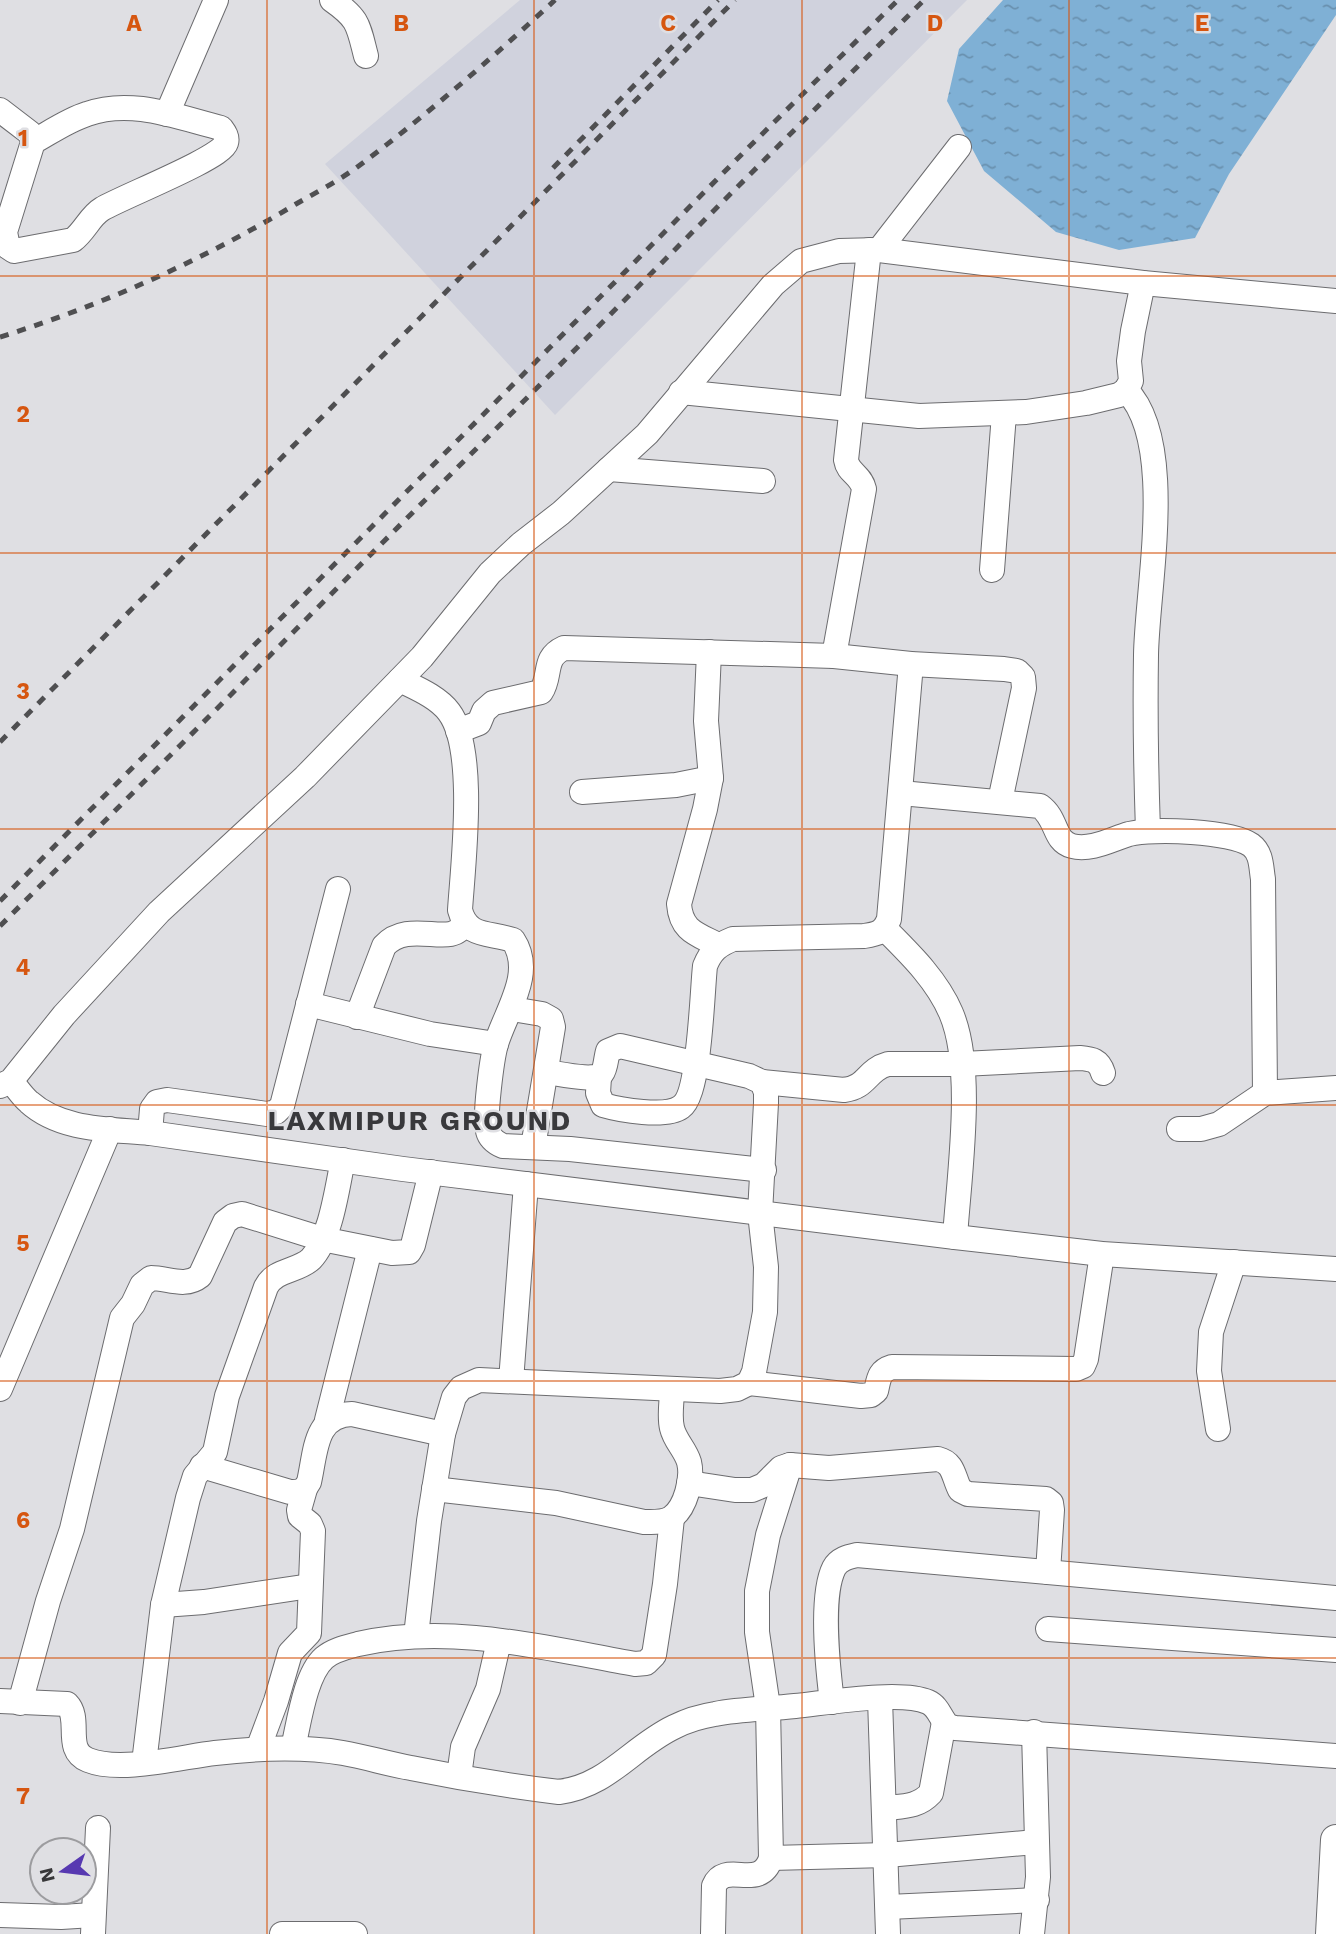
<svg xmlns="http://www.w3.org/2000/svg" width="1336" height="1934" font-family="'Work Sans',sans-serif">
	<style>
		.built { fill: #d0d2dd }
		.water { fill: url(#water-ripples) }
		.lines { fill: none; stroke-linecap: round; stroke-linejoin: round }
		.minor-casing { stroke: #6c6c6f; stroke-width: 26 }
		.major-casing { stroke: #6c6c6f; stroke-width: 32 }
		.minor { stroke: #fff; stroke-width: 24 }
		.major { stroke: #fff; stroke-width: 30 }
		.rail { stroke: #4f4f51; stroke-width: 5; stroke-dasharray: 9 9; stroke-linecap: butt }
		.grid { fill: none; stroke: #d65610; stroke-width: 2; stroke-opacity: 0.55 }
		.labels { text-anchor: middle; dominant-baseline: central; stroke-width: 5; stroke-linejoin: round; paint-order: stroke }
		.district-label { font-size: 28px; font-weight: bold; letter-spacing: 2px; fill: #39393c; stroke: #dfdfe3 }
		.grid-label { font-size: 23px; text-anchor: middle; font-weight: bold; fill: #d65610; stroke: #dfdfe3; stroke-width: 5; stroke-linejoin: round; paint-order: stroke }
	</style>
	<defs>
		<pattern id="water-ripples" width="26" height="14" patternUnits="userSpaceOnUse" patternTransform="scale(1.75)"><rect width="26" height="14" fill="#7fb0d5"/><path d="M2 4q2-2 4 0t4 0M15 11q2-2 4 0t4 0" fill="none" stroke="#6990ae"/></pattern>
	</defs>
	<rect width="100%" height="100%" fill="#dfdfe3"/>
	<!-- built -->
	<polygon class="built" points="520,0 967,0 555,415 325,164"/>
	<!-- water -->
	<polygon class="water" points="1003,0 1336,0 1336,15 1229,174 1195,238 1119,250 1056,232 984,171 947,101 959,49"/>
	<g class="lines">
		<!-- minor casing -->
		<g class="minor-casing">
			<g id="minor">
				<path d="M 332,0 C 359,19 358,25 366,56"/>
				<path d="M 0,110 L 30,133 L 33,142 L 5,232 L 8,247 L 14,251 L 73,240 C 85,231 90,216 102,209 C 122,197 222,158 226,143 C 228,137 224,132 221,128 C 177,117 131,98 87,114 C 68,120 51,132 33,142"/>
				<polyline points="167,114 216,0"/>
				<polyline points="879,250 959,147"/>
				<path d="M 1126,390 C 1177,441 1147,587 1146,655 C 1145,714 1146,772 1148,831"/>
				<polyline points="681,392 919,416 1026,412 1086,403 1119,395 1126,390 1131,381 1129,361 1133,331 1143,283"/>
				<polyline points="609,469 763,481"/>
				<polyline points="992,570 1004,414"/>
				<path d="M 709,652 L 706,721 L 711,778 L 705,809 L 679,904 C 681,931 697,934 718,945"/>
				<path d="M 834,656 L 864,489 C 861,475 848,473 846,460 L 869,250"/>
				<path d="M 400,680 C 416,688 438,697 449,712 C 477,749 463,864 460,910 C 467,938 489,932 513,940 C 535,973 506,1011 496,1044 C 492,1058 484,1117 488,1131 C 490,1139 496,1143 503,1146 L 570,1149 L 764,1170"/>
				<path d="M 458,731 L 479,723 L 484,711 L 493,703 L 541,692 C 552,675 542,658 564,648 L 834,656 L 911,664 L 1004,669 L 1017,671 L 1023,677 L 1024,688 L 1000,801"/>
				<polyline points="582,792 676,785 711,778"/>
				<path d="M 901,793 L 1040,806 C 1058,819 1053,841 1072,846 C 1091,851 1112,839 1129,834 C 1153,828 1231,831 1251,845 C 1262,853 1261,868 1263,879 L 1265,1093"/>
				<path d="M 885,929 C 910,954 937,980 951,1013 C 975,1069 959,1175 955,1237"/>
				<polyline points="308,1004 430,1034 496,1044"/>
				<polyline points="512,1009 542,1014 551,1019 553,1027 533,1147"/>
				<path d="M 357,1017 L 384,946 C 409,918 453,949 463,924"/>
				<path d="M 599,1077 L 598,1093 L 603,1105 C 620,1110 666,1118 681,1107 C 700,1094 702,992 705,966 C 711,951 718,945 733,939 L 864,936 C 878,934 884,932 889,919 L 911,664"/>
				<path d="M 11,1081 C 17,1088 22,1096 29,1102 C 61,1131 110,1129 150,1133 L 403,1169 L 955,1237 L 1102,1254 L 1336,1269"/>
				<path d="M 762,1082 L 844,1090 C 868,1087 866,1070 888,1064 L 962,1064 L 1080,1058 C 1092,1059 1099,1060 1103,1073"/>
				<polyline points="0,1086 11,1081 64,1015 159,912 305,777 422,657 490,573 521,544 561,513 647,434 773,285 801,261 839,251 879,250 1143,283 1336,301"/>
				<polyline points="1179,1129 1201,1129 1219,1124 1265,1093 1336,1088"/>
				<polyline points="150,1133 152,1109 157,1102 167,1100 267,1114 276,1112 282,1106 338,889"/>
				<polyline points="511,1381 526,1184"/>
				<path d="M 749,1383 L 861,1396 L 871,1395 L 876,1391 C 879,1378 879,1371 892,1367 L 1076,1369 L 1083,1366 L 1086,1359 L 1102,1254"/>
				<polyline points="0,1389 110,1129"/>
				<polyline points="327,1420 370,1249"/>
				<polyline points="1218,1429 1209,1371 1211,1332 1234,1262"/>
				<path d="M 202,1466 L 290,1492 C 300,1492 304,1491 309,1482 C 316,1452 314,1415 352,1414 L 443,1434"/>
				<path d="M 689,1483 L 735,1490 L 752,1490 L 764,1485 L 781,1468 L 790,1465 L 829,1468 L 938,1459 C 954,1463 953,1476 960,1490 L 968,1494 L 1046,1499 L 1051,1503 L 1052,1510 L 1048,1572"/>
				<path d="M 434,1489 L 556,1503 L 644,1522 C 653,1522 663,1523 671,1518 C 686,1508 693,1478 689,1462 C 685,1449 675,1441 672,1428 C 669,1416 672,1402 672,1389"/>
				<polyline points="163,1605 204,1602 310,1586"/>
				<polyline points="1048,1629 1336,1650"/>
				<path d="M 416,1636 L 429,1521 L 443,1434 L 454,1397 L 461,1388 L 479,1380 L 720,1391 L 737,1389 L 749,1383 L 754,1372 L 765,1312 L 766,1267 L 760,1213 L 766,1103 L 766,1092 L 762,1082 L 749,1076 L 620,1046 L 608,1051 C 606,1057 606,1068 602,1073 C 597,1083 557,1073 546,1072"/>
				<polyline points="880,1699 888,1934"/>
				<path d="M 0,1701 L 67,1704 C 82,1719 63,1750 88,1760 C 120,1773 181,1757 215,1753 C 258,1748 301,1746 343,1753 C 366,1757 388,1764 411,1768 C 460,1778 509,1786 559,1792 C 608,1786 632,1747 674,1727 C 686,1721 702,1716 715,1714 C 741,1709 768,1709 795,1706 C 826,1703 901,1690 928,1702 C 939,1707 940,1718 948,1726 L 955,1728 L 1336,1756"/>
				<path d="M 832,1702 C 828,1670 820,1596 834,1568 C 839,1559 848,1557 857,1555 L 1336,1598"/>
				<path d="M 20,1703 L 48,1601 L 72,1529 L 122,1318 L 133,1304 L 142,1285 L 151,1278 C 168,1278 185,1288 200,1276 L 225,1222 L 233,1216 L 242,1214 L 322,1239 L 392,1253 L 409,1252 L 413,1245 L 431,1172"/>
				<path d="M 293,1748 C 299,1723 305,1675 324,1658 C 333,1650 347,1647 358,1644 C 450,1623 544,1648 635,1664 L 646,1663 L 654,1655 L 665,1584 L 672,1518"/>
				<polyline points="258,1749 276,1701 290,1653 309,1633 313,1531 310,1524 300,1516 299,1510 305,1489"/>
				<path d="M 144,1763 L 163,1605 L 188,1498 L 195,1476 L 215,1452 L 227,1396 L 266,1287 C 275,1269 297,1272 311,1259 C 331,1238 337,1188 343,1160"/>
				<polyline points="459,1776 463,1747 488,1689 499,1641"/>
				<path d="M 886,1808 C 904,1806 918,1807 931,1793 L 944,1722"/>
				<polyline points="771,1858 887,1855 1036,1842"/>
				<polyline points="888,1907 1037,1900"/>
				<polyline points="0,1915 61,1917 93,1915"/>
				<polyline points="93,1934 98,1828"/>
				<polyline points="282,1934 355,1934"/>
				<path d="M 713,1934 L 714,1886 C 725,1859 760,1893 771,1858 L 768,1707 L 757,1632 L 757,1591 L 768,1535 L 790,1465"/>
				<polyline points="1032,1934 1038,1877 1034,1732"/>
			</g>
		</g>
		<!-- major casing -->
		<g class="major-casing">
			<polyline id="major" points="1331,1934 1336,1840"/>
		</g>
		<!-- minor -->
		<use href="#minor" class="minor"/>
		<!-- major -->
		<use href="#major" class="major"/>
		<!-- rail -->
		<g class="rail">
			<polyline points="553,168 718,0"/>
			<path d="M 0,337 C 103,305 203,260 296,204 C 317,192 340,180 360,165 C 428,114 492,58 555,0"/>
			<polyline points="0,742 735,0"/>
			<polyline points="0,901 750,146 898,0"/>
			<polyline points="0,926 924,0"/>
		</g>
	</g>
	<!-- grid -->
	<path class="grid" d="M 267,0 L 267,1934M 534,0 L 534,1934M 802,0 L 802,1934M 1069,0 L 1069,1934M 0,276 L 1336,276M 0,553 L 1336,553M 0,829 L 1336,829M 0,1105 L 1336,1105M 0,1381 L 1336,1381M 0,1658 L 1336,1658"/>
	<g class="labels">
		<!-- district labels -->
		<g class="district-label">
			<text x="420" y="1120">LAXMIPUR GROUND</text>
		</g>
	</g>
	<g class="grid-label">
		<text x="134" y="31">A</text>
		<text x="401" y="31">B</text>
		<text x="668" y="31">C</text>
		<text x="935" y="31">D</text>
		<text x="1202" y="31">E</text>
		<text x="23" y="146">1</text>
		<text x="23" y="422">2</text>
		<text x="23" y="699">3</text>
		<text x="23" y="975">4</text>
		<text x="23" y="1251">5</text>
		<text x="23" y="1528">6</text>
		<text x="23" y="1804">7</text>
	</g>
	<!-- north arrow -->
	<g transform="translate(63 1871) rotate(256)"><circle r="33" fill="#dfdfe3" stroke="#9c9c9f" stroke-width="2"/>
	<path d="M0-5L12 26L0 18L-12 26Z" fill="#5739b1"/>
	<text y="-10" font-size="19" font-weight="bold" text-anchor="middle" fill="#373739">N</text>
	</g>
</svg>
